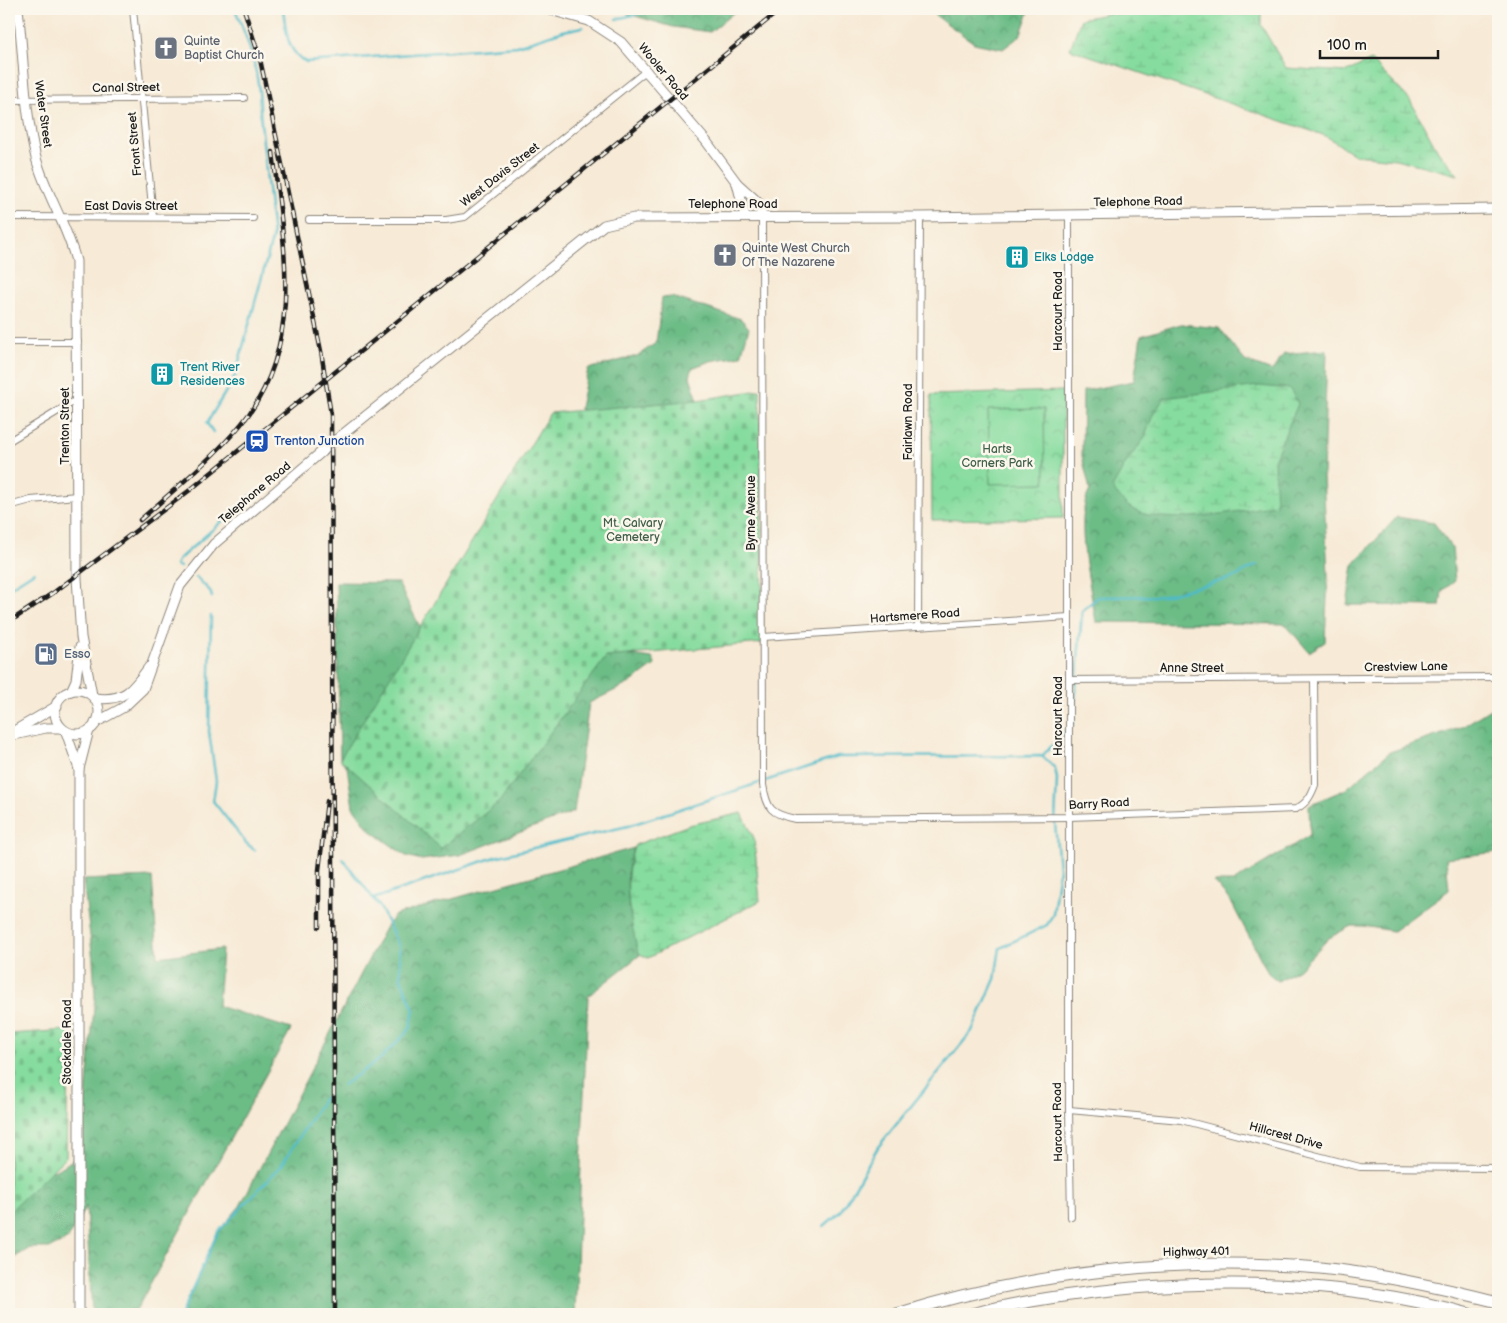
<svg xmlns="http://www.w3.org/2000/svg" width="1507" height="1323" font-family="'Balsamiq Sans',sans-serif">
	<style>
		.forest { fill: url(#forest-crowns); stroke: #446c51 }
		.wetland { fill: url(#wetland-marsh); stroke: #517c5e }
		.cemetery { fill: url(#cemetery-stones); stroke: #517c5e }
		.park { fill: url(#park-crowns); stroke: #517c5e }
		.garden { fill: #86dc9f; stroke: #517c5e }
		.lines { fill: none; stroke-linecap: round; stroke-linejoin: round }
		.stream { stroke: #4ebbc9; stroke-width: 2.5 }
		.street-casing { stroke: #8a8379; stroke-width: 8 }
		.secondary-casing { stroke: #8a8379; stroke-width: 11 }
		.highway-casing { stroke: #8a8379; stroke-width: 13 }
		.street { stroke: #fff; stroke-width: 6 }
		.secondary { stroke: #fff; stroke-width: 9 }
		.highway { stroke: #fff; stroke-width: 11 }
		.rail-casing { stroke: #1c1c1c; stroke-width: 4.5 }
		.rail { stroke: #fbf7ec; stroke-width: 2.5; stroke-dasharray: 8; stroke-linecap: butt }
		.labels { text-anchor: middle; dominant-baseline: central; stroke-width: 5; stroke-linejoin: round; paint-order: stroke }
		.worship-label { font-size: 12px; fill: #5b616d; stroke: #fbf7ec; text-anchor: start }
		.street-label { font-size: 12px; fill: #1c1c1c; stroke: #fbf7ec }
		.culture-label { font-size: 12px; fill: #0d838f; stroke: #fbf7ec; text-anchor: start }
		.transit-label { font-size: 12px; fill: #164399; stroke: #fbf7ec; text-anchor: start }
		.park-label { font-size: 12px; fill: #415f4a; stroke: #fbf7ec }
		.service-label { font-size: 12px; fill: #4e5e75; stroke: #fbf7ec; text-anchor: start }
	</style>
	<defs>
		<pattern id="forest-crowns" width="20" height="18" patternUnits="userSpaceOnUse" patternTransform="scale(1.25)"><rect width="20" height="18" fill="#6cbc86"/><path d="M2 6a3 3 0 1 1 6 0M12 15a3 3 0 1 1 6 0" fill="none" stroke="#58986d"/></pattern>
		<pattern id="wetland-marsh" width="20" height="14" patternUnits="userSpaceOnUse" patternTransform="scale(1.25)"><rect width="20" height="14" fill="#86dc9f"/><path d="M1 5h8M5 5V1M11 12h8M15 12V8" fill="none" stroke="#73bc88"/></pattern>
		<pattern id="cemetery-stones" width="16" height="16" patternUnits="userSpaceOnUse" patternTransform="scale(1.25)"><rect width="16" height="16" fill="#86dc9f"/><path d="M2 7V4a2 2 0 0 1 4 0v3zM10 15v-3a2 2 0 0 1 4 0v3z" fill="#73bc88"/></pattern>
		<pattern id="park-crowns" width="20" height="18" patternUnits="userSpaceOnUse" patternTransform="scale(1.25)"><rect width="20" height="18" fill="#86dc9f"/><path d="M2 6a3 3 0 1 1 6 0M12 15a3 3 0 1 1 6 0" fill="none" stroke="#73bc88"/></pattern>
	</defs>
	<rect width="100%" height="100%" fill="#fbf7ec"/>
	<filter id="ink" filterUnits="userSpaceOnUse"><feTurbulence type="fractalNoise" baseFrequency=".02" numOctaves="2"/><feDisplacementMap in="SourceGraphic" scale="10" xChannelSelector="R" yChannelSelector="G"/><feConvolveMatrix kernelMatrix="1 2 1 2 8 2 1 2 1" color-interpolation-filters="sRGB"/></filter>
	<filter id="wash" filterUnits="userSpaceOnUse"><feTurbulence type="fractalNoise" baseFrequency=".0096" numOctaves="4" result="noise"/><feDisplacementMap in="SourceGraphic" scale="20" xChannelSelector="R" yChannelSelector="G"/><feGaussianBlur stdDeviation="1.12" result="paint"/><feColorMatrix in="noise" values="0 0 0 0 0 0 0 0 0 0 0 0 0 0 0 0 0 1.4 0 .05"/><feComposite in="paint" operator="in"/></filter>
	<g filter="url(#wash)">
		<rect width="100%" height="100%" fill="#f7ead6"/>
		<!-- forest -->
		<g class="forest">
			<polygon points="625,9 738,9 710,32 673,27 628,14"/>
			<polygon points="933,9 1030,9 1020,36 1003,49 974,43 935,15"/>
			<polygon points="672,297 741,319 749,328 741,356 710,361 692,368 690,377 698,400 492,688 615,653 653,658 655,665 630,683 589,703 574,812 460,855 422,860 406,856 370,830 353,807 347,767 340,759 336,582 398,583 420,627 571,451 588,369 637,356 656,343 662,298"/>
			<path d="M 1181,324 L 1219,328 L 1245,361 L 1272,371 L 1284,354 L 1327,350 L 1323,475 L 1328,575 L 1325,642 L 1309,652 L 1285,624 L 1096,622 C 1091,588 1073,519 1090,490 L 1082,456 L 1083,391 L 1134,381 L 1141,336 Z"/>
			<polygon points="1397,517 1434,523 1452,548 1455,581 1442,591 1440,606 1347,605 1353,565"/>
			<polygon points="1498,704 1498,852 1446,858 1449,890 1393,931 1363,926 1351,926 1329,938 1299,969 1278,981 1268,973 1231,902 1214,882 1233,882 1310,835 1309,805 1346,789 1390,752 1462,727"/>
			<path d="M 634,848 C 620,881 631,921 640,955 L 588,996 L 575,1314 L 181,1314 L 218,1232 L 240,1206 L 385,928 L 395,915 Z"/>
			<path d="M 152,877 L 158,957 L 222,949 L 218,1006 L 291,1029 L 134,1314 L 92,1314 L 86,1206 L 67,1240 L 50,1248 L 30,1248 L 9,1261 L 9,1146 L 36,1176 C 55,1172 68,1166 81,1151 L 95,996 L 93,960 L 83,880 Z"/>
		</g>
		<!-- wetland -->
		<g class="wetland">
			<polygon points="1130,9 1261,9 1261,25 1286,68 1347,72 1371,60 1410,100 1438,151 1458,175 1396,159 1355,155 1326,136 1070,49 1081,19"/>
			<path d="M 1259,386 L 1290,389 L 1298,404 L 1274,460 L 1276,505 C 1241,510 1157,530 1128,506 C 1122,501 1117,494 1112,488 L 1127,461 L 1144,439 L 1153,415 L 1164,398 Z"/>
			<path d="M 742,813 L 754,838 L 760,901 L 648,958 L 638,953 C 630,918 621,879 635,845 L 689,825 Z"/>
		</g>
		<!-- cemetery -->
		<g class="cemetery">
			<polygon points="760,390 763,643 606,657 499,802 441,848 340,759 550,413 698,400"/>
			<polygon points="69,1030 66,1157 9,1212 9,1034"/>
		</g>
		<!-- park -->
		<polygon class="park" points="1063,391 1063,518 932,520 931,395"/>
		<!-- garden -->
		<polygon class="garden" points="1044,409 1045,483 990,484 988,410"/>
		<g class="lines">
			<!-- stream -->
			<g class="stream">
				<path d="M 283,9 C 286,29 286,52 306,62 L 517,46 L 563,31 L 583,27"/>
				<polyline points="617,19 658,9"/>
				<path d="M 213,432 L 207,423 L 235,376 L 273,236 L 260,113 C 261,77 249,42 235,9"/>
				<polyline points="180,567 176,565 179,559 253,494"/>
				<polyline points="196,577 210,591 212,597"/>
				<polyline points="9,588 34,572"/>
				<polyline points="211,616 209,732 216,781 213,801 246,843 255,850"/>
				<polyline points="1071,726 1073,724 1082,611 1098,597 1161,596 1233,578 1257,565"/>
				<polyline points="1042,756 1067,730"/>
				<polyline points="343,859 380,907 399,946 401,979 414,1010 410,1029 380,1059 343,1085"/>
				<polyline points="373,899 495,857 628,826 838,757 1042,756 1055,768 1057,779 1055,823 1059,869 1053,914 1047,925 1000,948 995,979 972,1031 878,1147 841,1211 824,1226"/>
				<polyline points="181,1314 218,1232 281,1166 324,1098"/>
			</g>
		</g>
	</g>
	<g filter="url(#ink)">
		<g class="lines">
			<!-- street casing -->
			<g class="street-casing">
				<g id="street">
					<polyline points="133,9 153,217"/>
					<polyline points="9,100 244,98"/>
					<polyline points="1069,215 1069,1110 1071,1217"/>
					<path d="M 762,216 L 763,785 C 767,809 771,814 795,819 L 1069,817 L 1296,809 C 1307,803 1311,796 1315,785 L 1314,679"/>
					<polyline points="9,217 253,218"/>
					<polyline points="309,220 446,220 465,217 647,70"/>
					<polyline points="9,342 78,342"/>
					<polyline points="9,441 78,399"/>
					<polyline points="9,506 31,500 77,496"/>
					<polyline points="918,627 920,217"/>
					<polyline points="763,637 1069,617"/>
					<polyline points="1069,680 1498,677"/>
					<polyline points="1069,1110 1181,1120 1360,1167 1498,1168"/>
				</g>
			</g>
			<!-- secondary casing -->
			<g class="secondary-casing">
				<g id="secondary">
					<path d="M 18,9 C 24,58 24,110 36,158 C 46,194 67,225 76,261 L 77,578 L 81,637 L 92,695"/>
					<polyline points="547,9 589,21 621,42 706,141 737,183 758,202 762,216"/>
					<polyline points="737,183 745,216"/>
					<circle cx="77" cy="712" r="22"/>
					<polyline points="71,691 76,680 80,647"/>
					<path d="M 95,698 C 125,702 133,689 149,667"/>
					<polyline points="95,723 124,707 143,689 180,586 214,544 332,443 604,225 634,218 920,217 1498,209"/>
					<polyline points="66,732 79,769"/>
					<polyline points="9,734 57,706"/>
					<polyline points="14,735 46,728 60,728"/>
					<polyline points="79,1314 79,769 89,730"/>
				</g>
			</g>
			<!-- highway casing -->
			<g class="highway-casing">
				<g id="highway">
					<path d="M 897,1314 C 1032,1272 1178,1256 1320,1268 C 1380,1274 1439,1287 1498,1302"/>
					<path d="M 972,1314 C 1024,1300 1078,1293 1132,1288 C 1245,1279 1359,1283 1469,1314"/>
				</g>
			</g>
			<!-- street -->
			<use href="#street" class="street"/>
			<!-- secondary -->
			<use href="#secondary" class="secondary"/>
			<!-- highway -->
			<use href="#highway" class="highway"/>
			<!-- rail casing -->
			<g class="rail-casing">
				<g id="rail">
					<polyline points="244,9 260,59 321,351 331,415 335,1314"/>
					<path d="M 140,520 C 174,490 223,450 249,414 C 304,337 283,239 273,152"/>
					<polyline points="9,622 53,593 190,490 781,9"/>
					<polyline points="319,927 319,870 327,801"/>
				</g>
			</g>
			<!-- rail -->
			<use href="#rail" class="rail"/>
		</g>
	</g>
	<!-- icons -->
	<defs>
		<g id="church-square" transform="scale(1.25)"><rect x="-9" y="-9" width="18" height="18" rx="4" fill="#6b7280" stroke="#fbf7ec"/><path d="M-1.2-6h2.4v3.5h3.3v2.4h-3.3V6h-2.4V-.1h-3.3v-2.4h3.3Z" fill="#fff"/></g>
		<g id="building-square" transform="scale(1.25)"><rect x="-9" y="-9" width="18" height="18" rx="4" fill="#0f9aa8" stroke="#fbf7ec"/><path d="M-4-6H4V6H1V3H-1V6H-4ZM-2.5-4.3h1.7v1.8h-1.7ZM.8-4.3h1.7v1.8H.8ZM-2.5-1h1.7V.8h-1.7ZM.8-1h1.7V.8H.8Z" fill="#fff"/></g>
		<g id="station-square" transform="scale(1.25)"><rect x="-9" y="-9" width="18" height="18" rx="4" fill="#1a4fb4" stroke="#fbf7ec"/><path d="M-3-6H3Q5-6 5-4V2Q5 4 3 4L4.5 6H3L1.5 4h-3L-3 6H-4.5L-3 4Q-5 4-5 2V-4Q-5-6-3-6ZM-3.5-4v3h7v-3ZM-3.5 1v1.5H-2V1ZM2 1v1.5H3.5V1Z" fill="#fff"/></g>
		<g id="fuel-square" transform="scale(1.25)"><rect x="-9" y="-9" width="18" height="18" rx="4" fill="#5c6f8a" stroke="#fbf7ec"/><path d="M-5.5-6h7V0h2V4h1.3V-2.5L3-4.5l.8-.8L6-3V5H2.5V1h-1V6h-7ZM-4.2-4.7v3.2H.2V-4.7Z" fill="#fff"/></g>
	</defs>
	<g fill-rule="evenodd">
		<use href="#church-square" x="166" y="48"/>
		<use href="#church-square" x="725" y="255"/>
		<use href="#building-square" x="1017" y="257"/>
		<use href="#building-square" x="162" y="374"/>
		<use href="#station-square" x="257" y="441"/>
		<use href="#fuel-square" x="46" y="654"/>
	</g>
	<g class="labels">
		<!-- worship labels -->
		<g class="worship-label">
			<text x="184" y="41">Quinte<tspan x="184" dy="14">Baptist Church</tspan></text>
			<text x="742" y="248">Quinte West Church<tspan x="742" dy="14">Of The Nazarene</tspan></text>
		</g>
		<!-- street labels -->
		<g class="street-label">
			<text transform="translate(663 72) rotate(50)">Wooler Road</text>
			<text transform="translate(126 88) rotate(-1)">Canal Street</text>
			<text transform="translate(43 114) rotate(82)">Water Street</text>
			<text transform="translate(135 144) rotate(-95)">Front Street</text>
			<text transform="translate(500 175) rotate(-38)">West Davis Street</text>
			<text transform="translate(1138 202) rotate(-1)">Telephone Road</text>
			<text x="733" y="204">Telephone Road</text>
			<text x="131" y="206">East Davis Street</text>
			<text transform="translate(1058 311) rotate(-90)">Harcourt Road</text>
			<text transform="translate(908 422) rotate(-90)">Fairlawn Road</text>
			<text transform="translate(65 426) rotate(-90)">Trenton Street</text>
			<text transform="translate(255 493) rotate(-40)">Telephone Road</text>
			<text transform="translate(751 513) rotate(-90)">Byrne Avenue</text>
			<text transform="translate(915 616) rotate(-4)">Hartsmere Road</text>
			<text transform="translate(1406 667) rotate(-1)">Crestview Lane</text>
			<text x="1192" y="668">Anne Street</text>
			<text transform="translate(1058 716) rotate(-90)">Harcourt Road</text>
			<text transform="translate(1099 804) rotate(-3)">Barry Road</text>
			<text transform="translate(67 1042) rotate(-90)">Stockdale Road</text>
			<text transform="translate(1058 1122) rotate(-91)">Harcourt Road</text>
			<text transform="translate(1286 1136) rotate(15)">Hillcrest Drive</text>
			<text transform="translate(1196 1252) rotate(-1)">Highway 401</text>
		</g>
		<!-- culture labels -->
		<g class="culture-label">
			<text x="1034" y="257">Elks Lodge</text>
			<text x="180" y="367">Trent River<tspan x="180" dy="14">Residences</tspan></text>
		</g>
		<!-- transit labels -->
		<g class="transit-label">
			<text x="274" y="441">Trenton Junction</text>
		</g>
		<!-- park labels -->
		<g class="park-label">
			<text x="997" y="449">Harts<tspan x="997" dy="14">Corners Park</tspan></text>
			<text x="633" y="523">Mt. Calvary<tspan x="633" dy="14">Cemetery</tspan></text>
		</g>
		<!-- service labels -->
		<g class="service-label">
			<text x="64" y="654">Esso</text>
		</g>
	</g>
	<!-- margin -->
	<rect width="1507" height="1323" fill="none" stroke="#fbf7ec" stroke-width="30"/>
	<!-- scale -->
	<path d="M1320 50v8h118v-8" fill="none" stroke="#1c1c1c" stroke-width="2.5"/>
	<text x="1327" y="50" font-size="15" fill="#1c1c1c" stroke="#fbf7ec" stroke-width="4" paint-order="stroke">100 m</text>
</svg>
